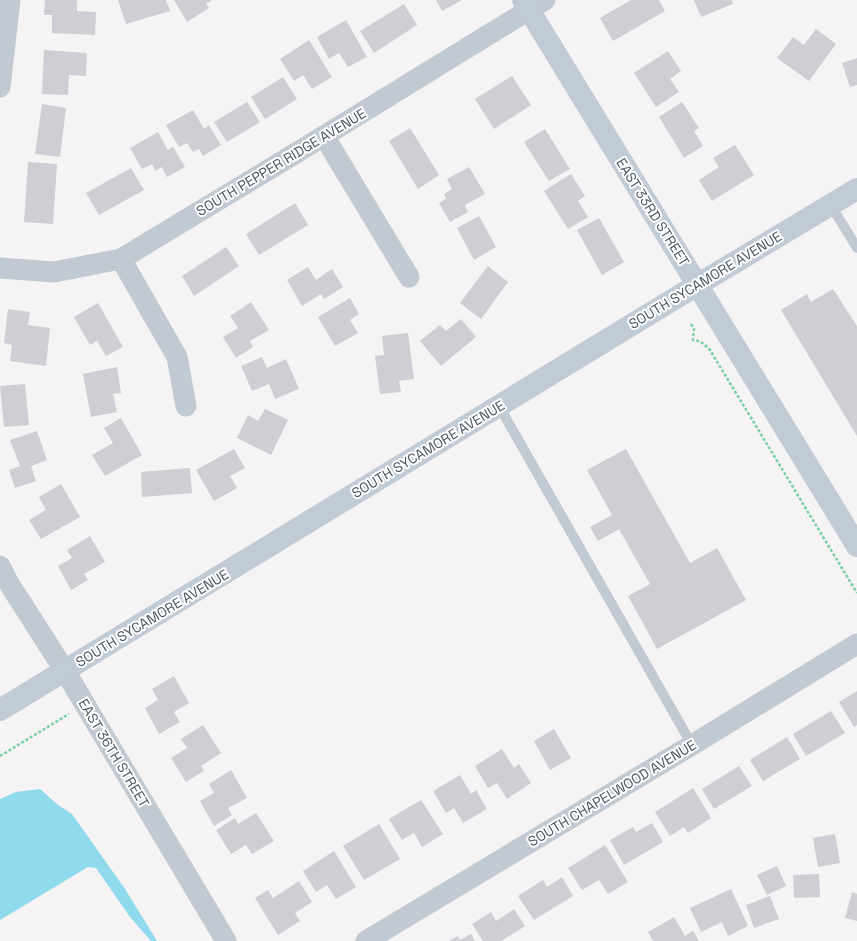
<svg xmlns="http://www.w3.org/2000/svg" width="857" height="941" font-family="'Space Grotesk',sans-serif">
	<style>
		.water { fill: #90daee }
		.building { fill: #cdcfd5 }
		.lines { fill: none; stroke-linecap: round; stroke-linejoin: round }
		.path { stroke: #7ad0a6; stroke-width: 2.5; stroke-dasharray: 3 2; stroke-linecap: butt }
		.lane { stroke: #c1cad2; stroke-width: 10 }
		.street { stroke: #c1cad2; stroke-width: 21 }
		.secondary { stroke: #c1cbd6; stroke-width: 22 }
		.labels { text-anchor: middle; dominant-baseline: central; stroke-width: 4; stroke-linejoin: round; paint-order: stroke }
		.street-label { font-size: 14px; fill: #4a5661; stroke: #fff }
	</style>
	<rect width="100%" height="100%" fill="#f5f3f3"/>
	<!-- water -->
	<polygon class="water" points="40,789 58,805 72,814 125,889 157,941 151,941 130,917 96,868 88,867 0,920 0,799 16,792"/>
	<!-- building -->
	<g class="building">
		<polygon points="45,0 77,0 77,11 96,12 95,35 52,33 52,15 44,15"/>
		<polygon points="118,0 166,0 170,11 126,24"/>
		<polygon points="174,0 212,0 206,4 209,8 187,22"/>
		<polygon points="436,0 462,0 442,11"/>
		<polygon points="631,0 659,0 665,11 613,41 600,18"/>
		<polygon points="694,0 732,0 733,4 701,17"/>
		<polygon points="404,4 417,25 374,53 360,31"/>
		<polygon points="346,20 367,57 348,67 339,53 329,59 317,37"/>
		<polygon points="816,29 836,44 809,81 777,58 793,37 804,45"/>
		<polygon points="309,40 332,77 312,89 303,75 294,81 280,59"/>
		<polygon points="44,50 87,53 86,76 69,75 68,95 42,94"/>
		<polygon points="668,51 681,71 670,79 679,92 656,107 634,73"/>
		<polygon points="857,58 857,85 850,87 842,63"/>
		<polygon points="512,76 531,105 494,129 475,99"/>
		<polygon points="283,77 297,99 265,119 251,97"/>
		<polygon points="247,102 260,122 227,142 214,122"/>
		<polygon points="682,102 699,128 694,131 703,146 684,158 659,117"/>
		<polygon points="42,104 66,108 60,157 35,154"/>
		<polygon points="193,110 204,129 209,125 221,145 203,156 199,149 193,152 187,143 179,147 166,125"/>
		<polygon points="410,128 439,175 418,189 389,141"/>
		<polygon points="545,129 570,169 549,181 524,142"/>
		<polygon points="158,132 168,150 173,147 185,167 167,177 162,167 155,171 152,164 142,169 130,148"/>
		<polygon points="735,145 754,175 712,201 699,180 719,167 713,158"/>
		<polygon points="28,162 57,164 53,224 24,222"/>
		<polygon points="469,167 485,194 465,205 468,212 450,222 439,203 446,199 444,194 452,189 447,179"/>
		<polygon points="131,168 144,190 99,215 86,193"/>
		<polygon points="571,174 585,196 578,201 588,217 568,229 544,191"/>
		<polygon points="295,203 308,225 259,255 246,234"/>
		<polygon points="479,216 496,247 474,260 457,228"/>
		<polygon points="599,218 624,262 602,275 577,230"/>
		<polygon points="226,247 239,266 194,296 182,276"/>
		<polygon points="488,266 508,282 481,319 460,303"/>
		<polygon points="308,267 316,280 332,269 343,287 324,299 321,294 302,306 287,280"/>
		<polygon points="833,289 857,326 857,436 781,310 807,294 811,302"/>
		<polygon points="350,298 359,314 350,320 358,333 335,346 318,317"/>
		<polygon points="251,302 269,330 250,341 253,347 236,358 223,337 238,328 230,316"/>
		<polygon points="98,303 123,347 106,356 97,341 90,345 74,317"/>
		<polygon points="8,309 30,312 28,325 50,328 46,366 10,361 12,345 4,343"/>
		<polygon points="461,319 476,337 441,366 420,341 440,325 446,331"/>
		<polygon points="408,333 414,379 399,381 401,392 380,394 375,356 384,355 382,336"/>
		<polygon points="262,357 267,368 286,359 299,389 275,399 269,384 252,391 241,366"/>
		<polygon points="117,367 121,393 113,394 117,412 91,417 83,374"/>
		<polygon points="25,384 29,425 4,427 0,386"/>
		<polygon points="265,409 288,420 271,455 237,438 248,415 258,421"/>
		<polygon points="121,418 142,455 105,476 92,455 113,443 104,428"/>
		<polygon points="37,431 47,460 31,466 36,481 15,488 9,470 20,466 10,440"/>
		<polygon points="234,449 245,468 230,476 237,488 214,501 196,470"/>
		<polygon points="626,449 690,563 717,548 746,600 657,649 628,596 650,584 619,529 598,541 590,527 612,515 587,470"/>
		<polygon points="190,468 192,493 142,497 141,472"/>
		<polygon points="61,484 80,517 41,539 29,520 46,510 39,497"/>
		<polygon points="90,536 105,562 84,574 88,580 71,590 58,566 72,558 67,550"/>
		<polygon points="174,676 189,703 174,712 180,722 159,734 145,708 158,700 152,689"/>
		<polygon points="857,691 857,725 854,727 839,702"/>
		<polygon points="831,711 845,733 806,756 793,734"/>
		<polygon points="203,725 221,753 201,766 204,771 186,782 171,758 187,748 181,739"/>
		<polygon points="554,729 571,758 550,770 534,741"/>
		<polygon points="787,737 800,759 763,781 750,760"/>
		<polygon points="502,749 514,768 519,764 531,783 507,799 497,783 488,788 475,766"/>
		<polygon points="739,766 752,786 714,809 702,789"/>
		<polygon points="231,770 247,798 228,808 232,815 214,826 200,801 214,793 209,784"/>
		<polygon points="460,775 471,794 476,790 487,809 463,823 454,808 446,813 433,791"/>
		<polygon points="693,788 711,818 688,833 684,827 670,836 655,812"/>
		<polygon points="421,800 443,834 422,847 414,833 402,840 389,819"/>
		<polygon points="256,813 274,841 252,854 246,845 231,854 216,830 235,818 238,824"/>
		<polygon points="652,823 663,842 624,865 610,840 633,827 636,832"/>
		<polygon points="379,824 400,859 364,880 343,846"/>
		<polygon points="835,834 840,863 818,867 813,838"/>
		<polygon points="605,845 628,882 608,894 599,880 582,890 568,868"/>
		<polygon points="334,851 356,887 336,899 327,885 316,892 303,871"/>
		<polygon points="777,866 786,886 767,895 757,875"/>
		<polygon points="819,874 820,897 794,898 793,875"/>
		<polygon points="562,877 573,896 534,920 518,896 543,880 547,887"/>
		<polygon points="299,881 312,902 295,913 300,921 278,935 255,898 268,890 273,898"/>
		<polygon points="731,889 748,926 728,936 722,922 701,932 690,908"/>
		<polygon points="852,892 857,894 857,921 845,918"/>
		<polygon points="770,896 779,919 754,928 746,905"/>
		<polygon points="514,909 525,926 501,941 483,941 472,924 491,912 496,921"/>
		<polygon points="674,917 685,936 693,931 699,941 653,941 648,932"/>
		<polygon points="471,934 475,941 449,941 458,936 460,940"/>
	</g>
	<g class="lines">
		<!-- path -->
		<g class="path">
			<path d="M 691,324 L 694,329 L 693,340 C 701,341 704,344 710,350 L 857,593"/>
			<polyline points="0,756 69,714"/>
		</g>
		<!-- lane -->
		<g class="lane">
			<polyline points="830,204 857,248"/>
			<polyline points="499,406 692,745"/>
		</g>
		<!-- street -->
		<g class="street">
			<polyline points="0,87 10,0"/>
			<polyline points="324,136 409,277"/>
			<polyline points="121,259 177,357 186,406"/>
			<polyline points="0,268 54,272 121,259 324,136 545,0"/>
			<polyline points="0,566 8,582 65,671 226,941"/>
			<polyline points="366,941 692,745 857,644"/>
		</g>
		<!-- secondary -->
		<g class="secondary">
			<polyline points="523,0 857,546"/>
			<polyline points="0,710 697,285 857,189"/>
		</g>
	</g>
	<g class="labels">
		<!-- street labels -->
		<g class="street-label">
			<text transform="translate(281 162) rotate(-31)">SOUTH PEPPER RIDGE AVENUE</text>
			<text transform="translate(653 212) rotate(58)">EAST 33RD STREET</text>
			<text transform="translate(705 280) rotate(-31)">SOUTH SYCAMORE AVENUE</text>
			<text transform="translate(428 449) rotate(-31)">SOUTH SYCAMORE AVENUE</text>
			<text transform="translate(152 618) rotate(-31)">SOUTH SYCAMORE AVENUE</text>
			<text transform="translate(114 753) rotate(59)">EAST 36TH STREET</text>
			<text transform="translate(612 793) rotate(-31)">SOUTH CHAPELWOOD AVENUE</text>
		</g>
	</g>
</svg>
